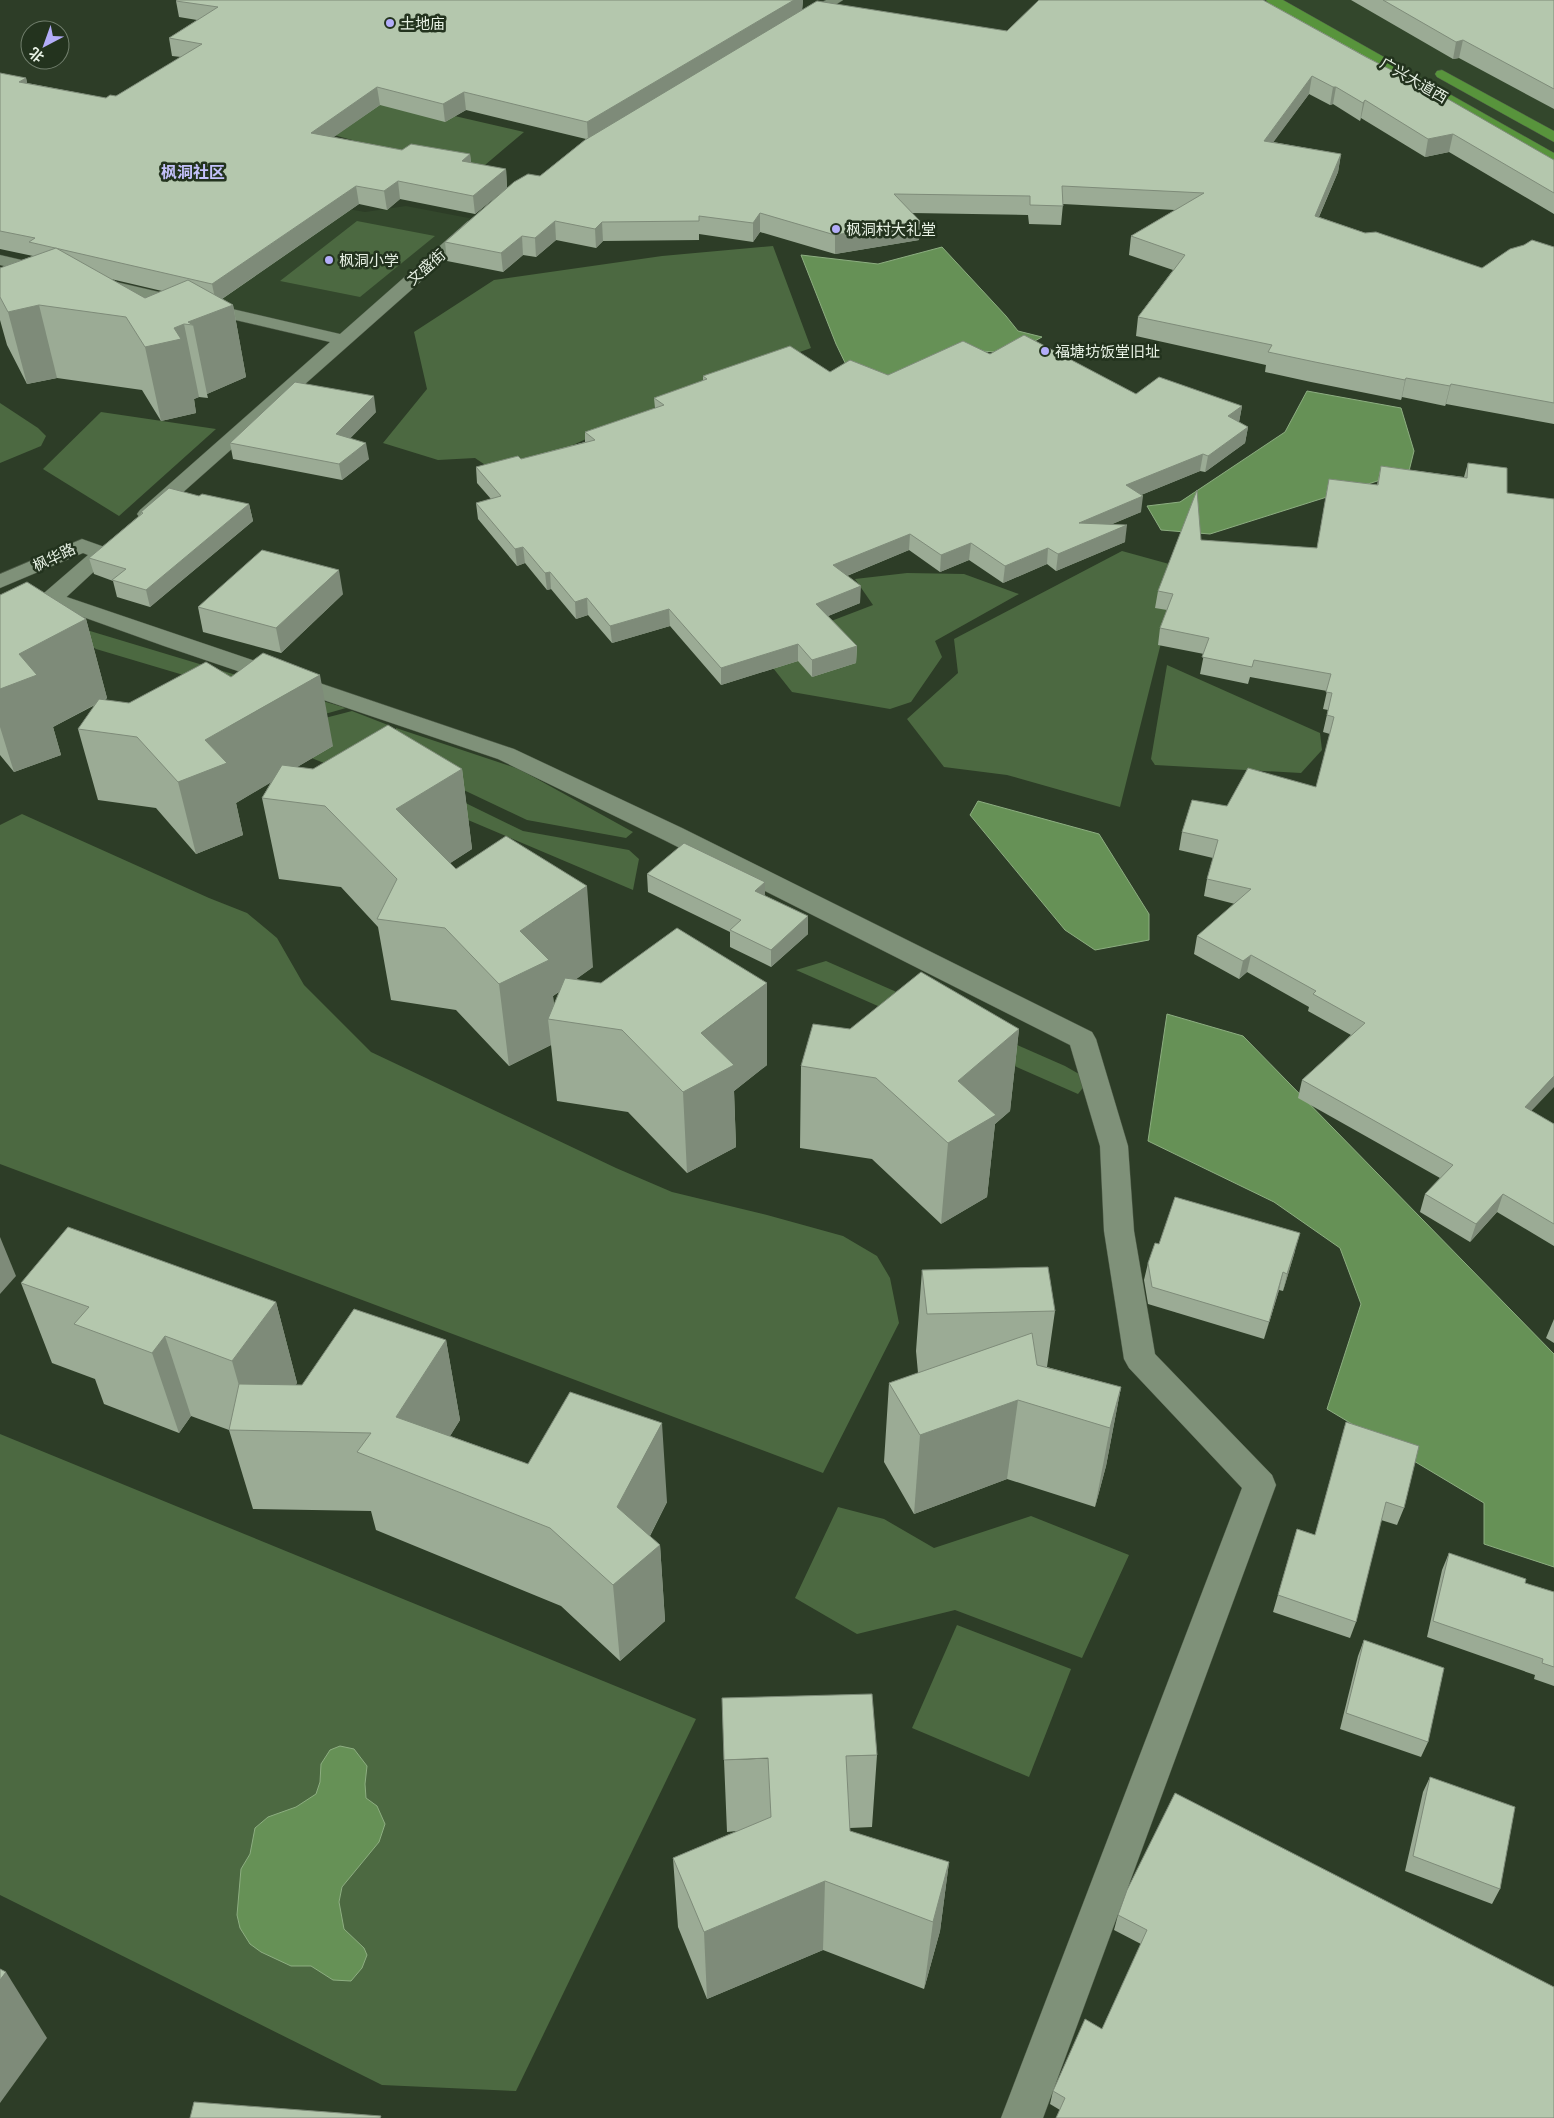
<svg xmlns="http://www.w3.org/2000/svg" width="1554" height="2118" font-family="Manrope,'Noto Sans SC',sans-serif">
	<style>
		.built { fill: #33472c }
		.green { fill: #4c6941 }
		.water { fill: #669156; stroke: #8dae81 }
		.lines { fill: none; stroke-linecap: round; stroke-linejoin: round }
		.minor-casing { stroke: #4c5946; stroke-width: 1 }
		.tertiary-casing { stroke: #4c5946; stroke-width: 1 }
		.trunk-casing { stroke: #4c5946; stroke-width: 1 }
		.minor { fill: #7f9179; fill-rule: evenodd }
		.tertiary { fill: #7f9179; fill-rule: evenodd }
		.trunk { fill: #58943c; fill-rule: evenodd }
		.wall { fill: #9bab95; fill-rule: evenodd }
		.shaded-wall { fill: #7e8b79 }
		.building { fill: #b4c7ad; stroke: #7e8b79 }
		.poi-dot { fill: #b3adf9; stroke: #23331e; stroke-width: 2 }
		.labels { text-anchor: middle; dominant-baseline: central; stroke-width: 5; stroke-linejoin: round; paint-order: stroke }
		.far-poi-label { font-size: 15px; fill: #e7f1e4; stroke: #23331e; text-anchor: start }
		.far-street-label { font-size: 15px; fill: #e7f1e4; stroke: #23331e }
		.far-neighbourhood-label { font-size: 16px; font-weight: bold; fill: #c5c2fb; stroke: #23331e }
	</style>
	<rect width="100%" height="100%" fill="#2d3d27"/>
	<!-- built -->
	<g class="built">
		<polygon points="1273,0 1554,0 1554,160"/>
		<polygon points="309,202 365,212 406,206 479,220 344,340 164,299"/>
	</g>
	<!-- green -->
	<g class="green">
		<path d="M 346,91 L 524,132 L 485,165 C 421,162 355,141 293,123 Z"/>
		<polygon points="357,221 435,236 360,297 280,281"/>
		<polygon points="773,246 811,348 693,390 573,445 550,467 506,479 475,458 438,460 383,443 427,389 414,332 494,280 662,256"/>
		<polygon points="0,403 38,428 46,436 41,446 0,463"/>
		<polygon points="101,412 216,429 119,516 43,469"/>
		<polygon points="1122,551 1180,567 1120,807 1007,775 944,767 907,719 958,673 954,639"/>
		<polygon points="907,573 964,574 1019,594 935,641 942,657 911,702 890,709 792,692 758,649 873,605 855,579"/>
		<polygon points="80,628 346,708 304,720 217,685 96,649 78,637"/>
		<polygon points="1167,665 1320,733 1322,750 1301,773 1155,765 1151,759"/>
		<polygon points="352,711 388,725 391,748 324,763 304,755 298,725"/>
		<polygon points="396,728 519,769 633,832 626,838 527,820 392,756 396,750"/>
		<polygon points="398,770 523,831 629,850 639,859 633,890 383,784"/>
		<polygon points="22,814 209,898 247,913 277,938 304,985 371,1052 616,1168 672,1192 767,1215 843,1236 877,1256 890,1278 899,1323 823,1473 0,1164 0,825"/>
		<polygon points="826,961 1065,1066 1079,1074 1086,1084 1078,1094 796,970"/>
		<polygon points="0,1434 696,1719 516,2091 382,2085 0,1895"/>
		<polygon points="838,1507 884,1519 934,1548 1031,1516 1129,1555 1082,1658 955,1610 857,1634 795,1598"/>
		<polygon points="957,1625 1071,1669 1029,1777 912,1728"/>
	</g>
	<!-- water -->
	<g class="water">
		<polygon points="942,247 1006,316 1018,331 1042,337 1013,353 980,351 891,380 850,373 836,344 801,255 878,264"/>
		<polygon points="1307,391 1401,408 1414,451 1409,471 1210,534 1161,530 1147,506 1180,502 1285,432"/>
		<polygon points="978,801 1099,834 1149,914 1149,940 1095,950 1065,930 970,815"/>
		<polygon points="1167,1014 1243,1036 1554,1354 1554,1567 1484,1544 1484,1503 1327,1409 1361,1304 1340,1248 1274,1202 1148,1141"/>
		<polygon points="340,1746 354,1749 367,1766 365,1784 366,1798 377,1806 385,1824 379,1842 342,1887 339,1902 344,1929 364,1948 367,1955 362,1968 351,1981 333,1980 311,1966 291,1966 261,1952 250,1944 240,1928 237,1915 241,1869 250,1854 255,1828 268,1817 296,1807 316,1794 320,1782 321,1764 330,1750"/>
	</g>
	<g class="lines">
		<!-- minor casing -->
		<g class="minor-casing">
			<g id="minor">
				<polygon points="826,0 843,0 804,25 794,25 792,22 794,19"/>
				<polygon points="474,220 480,221 482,225 480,229 154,518 147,520 140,518 137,514 140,510 330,342 93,287 90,283 93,279 99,278 340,334 468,221"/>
				<polygon points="0,255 56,268 59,272 56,276 50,277 0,265"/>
				<polygon points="52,592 514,749 682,828 1092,1032 1096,1039 1128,1146 1134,1231 1155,1354 1272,1475 1276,1485 1043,2118 1001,2118 1242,1488 1129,1368 1124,1359 1104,1231 1100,1146 1070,1045 664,840 498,759 164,646 44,603 41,598 44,593"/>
			</g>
		</g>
		<!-- tertiary casing -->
		<g class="tertiary-casing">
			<polygon id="tertiary" points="82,539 110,549 114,553 60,603 0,629 0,614 44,593 88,555 83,553 0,588 0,574"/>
		</g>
		<!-- trunk casing -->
		<g class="trunk-casing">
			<g id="trunk">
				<polygon points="1266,0 1283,0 1554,153 1554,165 1548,163 1268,3"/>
				<polygon points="1442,70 1554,131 1554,142 1437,77 1435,74 1437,71"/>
			</g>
		</g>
		<!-- minor -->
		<use href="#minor" class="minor"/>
		<!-- tertiary -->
		<use href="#tertiary" class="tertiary"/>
		<!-- trunk -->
		<use href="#trunk" class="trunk"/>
	</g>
	<!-- wall -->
	<g class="wall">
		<path d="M 177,0 L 803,0 L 802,10 L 1007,31 L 1263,0 L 1554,160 L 1554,214 L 1449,152 L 1425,157 L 1361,118 L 1360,121 L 1333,104 L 1330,105 L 1309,94 L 1273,142 L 1341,154 L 1338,172 L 1319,217 L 1365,233 L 1482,268 L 1554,247 L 1554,424 L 1446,404 L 1445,406 L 1402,397 L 1401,400 L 1311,382 L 1265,372 L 1266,365 L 1136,336 L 1138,317 L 1173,270 L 1129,255 L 1131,236 L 1175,210 L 1063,204 L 1061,225 L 1029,224 L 1028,215 L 912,213 L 920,221 L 919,240 L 835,254 L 760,232 L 753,242 L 699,234 L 699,240 L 603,241 L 596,248 L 556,240 L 536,257 L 523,255 L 503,272 L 447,261 L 445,242 L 504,190 L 475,214 L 400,199 L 387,210 L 359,204 L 222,299 L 233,305 L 246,377 L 207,394 L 208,398 L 199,397 L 194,399 L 196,413 L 161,421 L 142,390 L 57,378 L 27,384 L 7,345 L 0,320 L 0,268 L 33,256 L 0,249 L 0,73 L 26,78 L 27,83 L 106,98 L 116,96 L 181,57 L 172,56 L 169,38 L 197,20 L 179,17 L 176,1 ZM 380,105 L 445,122 L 466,110 L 586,139 L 540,176 L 507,188 L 506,169 L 471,163 L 470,154 L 402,150 L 333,137 ZM 111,279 L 162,291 L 145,298 Z"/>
		<polygon points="1351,0 1554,0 1554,109 1459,58 1453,59"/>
		<polygon points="990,354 1136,394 1242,406 1239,422 1248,427 1245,443 1205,472 1200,471 1141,495 1141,512 1112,524 1125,542 1056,571 1047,564 1003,583 969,560 940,572 909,550 847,576 860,603 828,616 857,646 856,663 812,677 798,661 721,685 670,626 612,643 588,615 576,619 551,589 547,590 525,563 517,566 478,519 476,503 491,499 477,483 476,467 521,459 585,442 585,432 655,408 654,398 703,381 703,376 830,372 888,375"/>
		<polygon points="376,412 350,438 369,459 342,480 233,459 230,443"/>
		<polygon points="1468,463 1507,493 1531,1111 1554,1124 1554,1246 1497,1212 1470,1242 1420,1212 1425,1194 1440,1178 1298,1098 1302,1080 1351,1035 1308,1011 1309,1007 1247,972 1239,979 1194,954 1197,936 1235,904 1204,896 1207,879 1213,858 1179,850 1182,832 1227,806 1316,787 1330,734 1323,732 1328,710 1323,709 1327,691 1250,677 1248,684 1200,674 1204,654 1158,645 1160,628 1167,610 1155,608 1158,591 1201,540 1317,548 1329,479 1377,485 1381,466 1464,477"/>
		<polygon points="199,496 249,504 253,521 150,607 117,597 113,581 94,574 89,558 141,514 141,512"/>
		<polygon points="343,594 281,653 203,632 198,607"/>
		<path d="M 0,595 L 86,619 L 107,698 L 105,700 L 333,746 L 297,767 L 313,769 L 462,769 L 472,849 L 450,863 L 456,869 L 593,967 L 576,979 L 767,1065 L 734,1091 L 736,1147 L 687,1173 L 628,1112 L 557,1101 L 551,1045 L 509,1066 L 456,1010 L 391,1000 L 378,927 L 341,887 L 279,879 L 262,798 L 271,782 L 236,803 L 243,835 L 196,854 L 156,808 L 98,800 L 78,729 L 95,705 L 53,727 L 61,755 L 14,772 L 0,755 ZM 559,992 L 554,1005 L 553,996 Z"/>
		<polygon points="647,874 808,916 808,934 771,967 730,947 730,932 648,892"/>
		<polygon points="850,1029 1019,1029 1010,1111 995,1124 987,1197 941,1224 872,1159 800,1148 801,1066"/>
		<polygon points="1159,1244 1295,1251 1283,1291 1279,1290 1264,1339 1148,1304 1144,1280 1148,1263"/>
		<polygon points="922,1270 1055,1311 1047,1367 1121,1387 1106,1466 1095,1507 1007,1479 914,1514 884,1462 889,1383 918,1373 916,1351"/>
		<polygon points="21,1283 276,1302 297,1383 295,1385 302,1385 446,1340 460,1420 450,1436 528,1464 667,1502 650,1536 660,1545 665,1621 620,1661 561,1606 376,1530 371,1511 253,1509 229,1430 191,1416 179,1433 104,1404 95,1379 52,1363"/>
		<polygon points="1554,1319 1554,1343 1546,1338"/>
		<polygon points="1346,1422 1404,1508 1397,1525 1381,1520 1356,1622 1350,1638 1273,1612 1297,1529 1315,1535"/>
		<polygon points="1449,1553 1525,1583 1554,1592 1554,1686 1534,1679 1535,1675 1427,1637 1442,1570"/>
		<polygon points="1364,1640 1428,1742 1421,1757 1340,1729 1358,1656"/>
		<polygon points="877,1755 872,1827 850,1828 850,1831 949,1862 940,1931 924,1989 823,1950 707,1999 678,1927 673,1858 737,1831 727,1832 724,1760"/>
		<polygon points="1430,1777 1500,1889 1492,1904 1405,1871 1423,1792"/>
		<polygon points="1118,1915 1554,1987 1060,2110 1050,2104 1053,2091 1102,2029 1141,1944 1114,1930"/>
	</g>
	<!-- shaded-wall -->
	<g class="shaded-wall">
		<polygon points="794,0 803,0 802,12 588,140 587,122"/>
		<polygon points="1463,40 1459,58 1453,59 1456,42"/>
		<polygon points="1312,76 1309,94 1261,159 1264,141"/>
		<polygon points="26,78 30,95 19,82"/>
		<polygon points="377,87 380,105 314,151 311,133"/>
		<polygon points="1333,87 1336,87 1333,104 1330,105"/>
		<polygon points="464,92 466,110 445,122 443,104"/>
		<polygon points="1365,100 1361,118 1360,121 1363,103"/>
		<polygon points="1453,134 1449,152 1425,157 1428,139"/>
		<polygon points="470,154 472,173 462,161"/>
		<polygon points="1341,154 1338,172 1311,235 1315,216"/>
		<polygon points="506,169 507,188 475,214 473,196"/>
		<polygon points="398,181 400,199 387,210 384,191"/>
		<polygon points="356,186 359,204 216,303 212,284"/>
		<polygon points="760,213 760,232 753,242 753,223"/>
		<polygon points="555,221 556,240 536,257 535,238"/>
		<polygon points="920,221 919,240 835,254 835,235"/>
		<polygon points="602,222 603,241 596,248 595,229"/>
		<polygon points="522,236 523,255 503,272 501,253"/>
		<polygon points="39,305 57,378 27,384 8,312"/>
		<polygon points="233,305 246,377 207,394 193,325 188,322"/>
		<polygon points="184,324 199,397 194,399 196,413 161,421 145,347 174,328"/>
		<polygon points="1406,378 1402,397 1401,400 1405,380"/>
		<polygon points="1451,384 1446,404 1445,406 1450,386"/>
		<polygon points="374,396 376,412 338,451 336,434"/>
		<polygon points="1242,406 1239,422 1228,416"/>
		<polygon points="1248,427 1245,443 1205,472 1208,456"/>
		<polygon points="366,443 369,459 342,480 339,464"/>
		<polygon points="1203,454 1200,471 1124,502 1126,485"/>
		<polygon points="1143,496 1141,512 1077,539 1079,523"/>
		<polygon points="249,504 253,521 150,607 146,590"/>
		<polygon points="1127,525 1125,542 1056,571 1058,554"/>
		<polygon points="910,534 909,550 832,582 833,565"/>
		<polygon points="971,543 969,560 940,572 941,555"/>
		<polygon points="523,547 525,563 517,566 515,549"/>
		<polygon points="1048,548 1047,564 1003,583 1005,566"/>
		<polygon points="339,570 343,594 281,653 276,628"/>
		<polygon points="550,572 551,589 547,590 545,573"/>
		<polygon points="861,586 860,603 816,621 816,604"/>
		<polygon points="587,598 588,615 576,619 575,602"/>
		<polygon points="669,609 670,626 612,643 610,626"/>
		<polygon points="86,619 107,698 53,727 61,755 14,772 0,727 0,689 19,654"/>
		<polygon points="798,644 798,661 721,685 721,668"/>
		<polygon points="857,646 856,663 812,677 812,660"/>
		<polygon points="320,675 333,746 236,803 243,835 196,854 178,782 205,740"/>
		<polygon points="462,769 472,849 409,890 396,809"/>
		<polygon points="765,882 765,900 755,891"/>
		<polygon points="587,886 593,967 553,996 555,1020 548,1019 551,1045 509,1066 499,984 520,931"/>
		<polygon points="808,916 808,934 771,967 771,950"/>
		<polygon points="1251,955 1247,972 1239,979 1243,961"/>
		<polygon points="767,983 767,1065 734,1091 736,1147 687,1173 683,1092 701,1033"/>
		<polygon points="1019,1029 1010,1111 995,1124 987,1197 941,1224 948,1143 958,1081"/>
		<polygon points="1554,1076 1554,1087 1518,1125 1525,1107"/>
		<polygon points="1503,1194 1497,1212 1470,1242 1476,1224"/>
		<polygon points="1300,1233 1295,1251 1283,1291 1287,1274"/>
		<polygon points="0,1237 16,1276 0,1294"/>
		<polygon points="1283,1272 1279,1290 1264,1339 1269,1322"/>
		<polygon points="276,1302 297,1383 262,1431 252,1431 232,1361"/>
		<polygon points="165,1336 191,1416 179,1433 152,1353"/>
		<polygon points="446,1340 460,1420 424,1478 396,1417"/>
		<polygon points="1121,1387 1106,1466 1095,1507 1110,1428"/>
		<polygon points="1018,1400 1007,1479 914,1514 920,1435"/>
		<polygon points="662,1423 667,1502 634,1567 660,1545 665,1621 620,1661 613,1585 617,1507"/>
		<polygon points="949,1862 940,1931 924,1989 933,1922"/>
		<polygon points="825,1881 823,1950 707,1999 704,1932"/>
		<polygon points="6,1972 47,2038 0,2103 0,1980"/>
	</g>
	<!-- building -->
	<g class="building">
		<polygon points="177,0 794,0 587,122 464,92 443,104 377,87 311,133 402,150 411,144 470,154 462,161 506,169 473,196 398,181 384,191 356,186 212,284 29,242 35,238 0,231 0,73 26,78 19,82 106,98 110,95 116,96 202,44 169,38 218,7 176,1"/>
		<polygon points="1039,0 1263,0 1366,57 1448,99 1554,160 1554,193 1453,134 1428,139 1365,100 1363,103 1336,87 1333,87 1312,76 1264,141 1341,154 1315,216 1365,233 1376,232 1482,268 1510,249 1524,245 1532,240 1554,247 1554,403 1451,384 1450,386 1406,378 1405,380 1315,362 1268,352 1272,345 1138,317 1185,255 1131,236 1204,193 1062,186 1063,206 1030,205 1030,196 894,194 920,221 835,235 760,213 753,223 699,216 699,221 602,222 595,229 555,221 535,238 522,236 501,253 445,242 514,182 528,174 540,176 585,140 817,1 1007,31"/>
		<polygon points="1383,0 1554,0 1554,89 1463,40 1456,42"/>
		<polygon points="56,248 145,298 188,280 233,305 188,322 193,325 184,324 174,328 181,339 145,347 126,317 39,305 8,312 0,297 0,268"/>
		<polygon points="1024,335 1136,394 1159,377 1242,406 1228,416 1248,427 1208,456 1203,454 1126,485 1143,496 1079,523 1127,525 1058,554 1048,548 1005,566 971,543 941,555 910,534 833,565 861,586 816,604 857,646 812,660 798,644 721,668 669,609 610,626 587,598 575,602 550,572 545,573 523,547 515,549 476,503 501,496 476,467 518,456 521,459 595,440 585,432 664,405 654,398 707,379 703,376 790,346 830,372 850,360 888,375 963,341 990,354"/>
		<polygon points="295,382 374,396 336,434 366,443 339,464 230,443"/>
		<polygon points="1468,463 1507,468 1507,493 1554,499 1554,1076 1525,1107 1554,1124 1554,1224 1503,1194 1476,1224 1425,1194 1453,1165 1302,1080 1365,1023 1313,994 1316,991 1251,955 1243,961 1197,936 1251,889 1207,879 1218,840 1182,832 1192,800 1227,806 1248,768 1316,787 1334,717 1327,715 1332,693 1326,692 1331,674 1254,660 1252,667 1202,657 1209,638 1160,628 1173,594 1158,591 1197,490 1201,540 1317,548 1329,479 1378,485 1381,466 1467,478"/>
		<polygon points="169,488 199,496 202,494 249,504 146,590 112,580 126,569 89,558 143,513 141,512"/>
		<polygon points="262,550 339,570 276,628 198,607"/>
		<polygon points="27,582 86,619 19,654 37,675 0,689 0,595"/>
		<polygon points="263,653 320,675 205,740 227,763 178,782 137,737 78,729 99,699 129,703 206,662 231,677"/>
		<polygon points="388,725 462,769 396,809 456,869 506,836 587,886 520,931 549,960 499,984 445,928 377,919 397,879 325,806 262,798 282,765 313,769"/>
		<polygon points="684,843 765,882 755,891 808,916 771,950 730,930 741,920 647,874"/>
		<polygon points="677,928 767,983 701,1033 734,1065 683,1092 622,1030 548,1019 565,978 601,983"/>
		<polygon points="921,972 1019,1029 958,1081 996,1115 948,1143 876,1078 801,1066 813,1024 850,1029"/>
		<polygon points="1175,1197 1300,1233 1287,1274 1283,1272 1269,1322 1152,1287 1148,1263 1155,1243 1159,1244"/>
		<polygon points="68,1227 276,1302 232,1361 165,1336 152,1353 74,1324 89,1307 21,1283"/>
		<polygon points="1048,1267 1055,1311 927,1314 922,1270"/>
		<polygon points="354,1309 446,1340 396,1417 528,1464 570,1392 662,1423 617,1507 660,1545 613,1585 550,1528 357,1452 371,1433 229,1430 239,1384 302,1385"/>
		<polygon points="1032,1333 1037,1365 1121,1387 1110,1428 1018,1400 920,1435 889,1383"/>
		<polygon points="1346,1422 1419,1446 1404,1508 1386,1502 1356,1622 1278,1595 1297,1529 1315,1535"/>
		<polygon points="1449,1553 1526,1579 1525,1583 1554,1592 1554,1667 1542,1663 1543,1659 1433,1621"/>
		<polygon points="1364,1640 1444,1668 1428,1742 1346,1713"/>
		<polygon points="872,1694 877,1755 846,1756 850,1831 949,1862 933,1922 825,1881 704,1932 673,1858 771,1817 768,1758 724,1760 722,1698"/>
		<polygon points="1430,1777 1515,1807 1500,1889 1413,1856"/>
		<polygon points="1175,1793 1554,1987 1554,2118 1056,2118 1065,2098 1053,2091 1085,2019 1102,2029 1147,1930 1118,1915 1127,1890"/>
		<polygon points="0,1969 6,1972 0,1980"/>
		<polygon points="194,2102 381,2116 380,2118 190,2118"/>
	</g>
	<!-- markers -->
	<g class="poi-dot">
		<circle cx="390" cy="23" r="5"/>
		<circle cx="836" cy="229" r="5"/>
		<circle cx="329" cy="260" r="5"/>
		<circle cx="1045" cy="351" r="5"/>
	</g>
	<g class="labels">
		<!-- far-poi labels -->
		<g class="far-poi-label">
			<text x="400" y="23">土地庙</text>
			<text x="846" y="229">枫洞村大礼堂</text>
			<text x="339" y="260">枫洞小学</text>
			<text x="1055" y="351">福塘坊饭堂旧址</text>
		</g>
		<!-- far-street labels -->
		<g class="far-street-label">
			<text transform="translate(1414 80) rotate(30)">广兴大道西</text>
			<text transform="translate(426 267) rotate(-41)">文盛街</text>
			<text transform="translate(54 557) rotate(-25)">枫华路</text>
		</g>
		<!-- far-neighbourhood labels -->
		<g class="far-neighbourhood-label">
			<text x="193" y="172">枫洞社区</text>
		</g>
	</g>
	<!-- north arrow -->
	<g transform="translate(45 45) rotate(221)"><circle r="24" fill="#23331e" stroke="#717f6d"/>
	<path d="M0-4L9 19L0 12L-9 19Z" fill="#b3adf9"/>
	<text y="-8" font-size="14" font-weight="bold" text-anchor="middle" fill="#e7f1e4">北</text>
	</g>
</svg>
